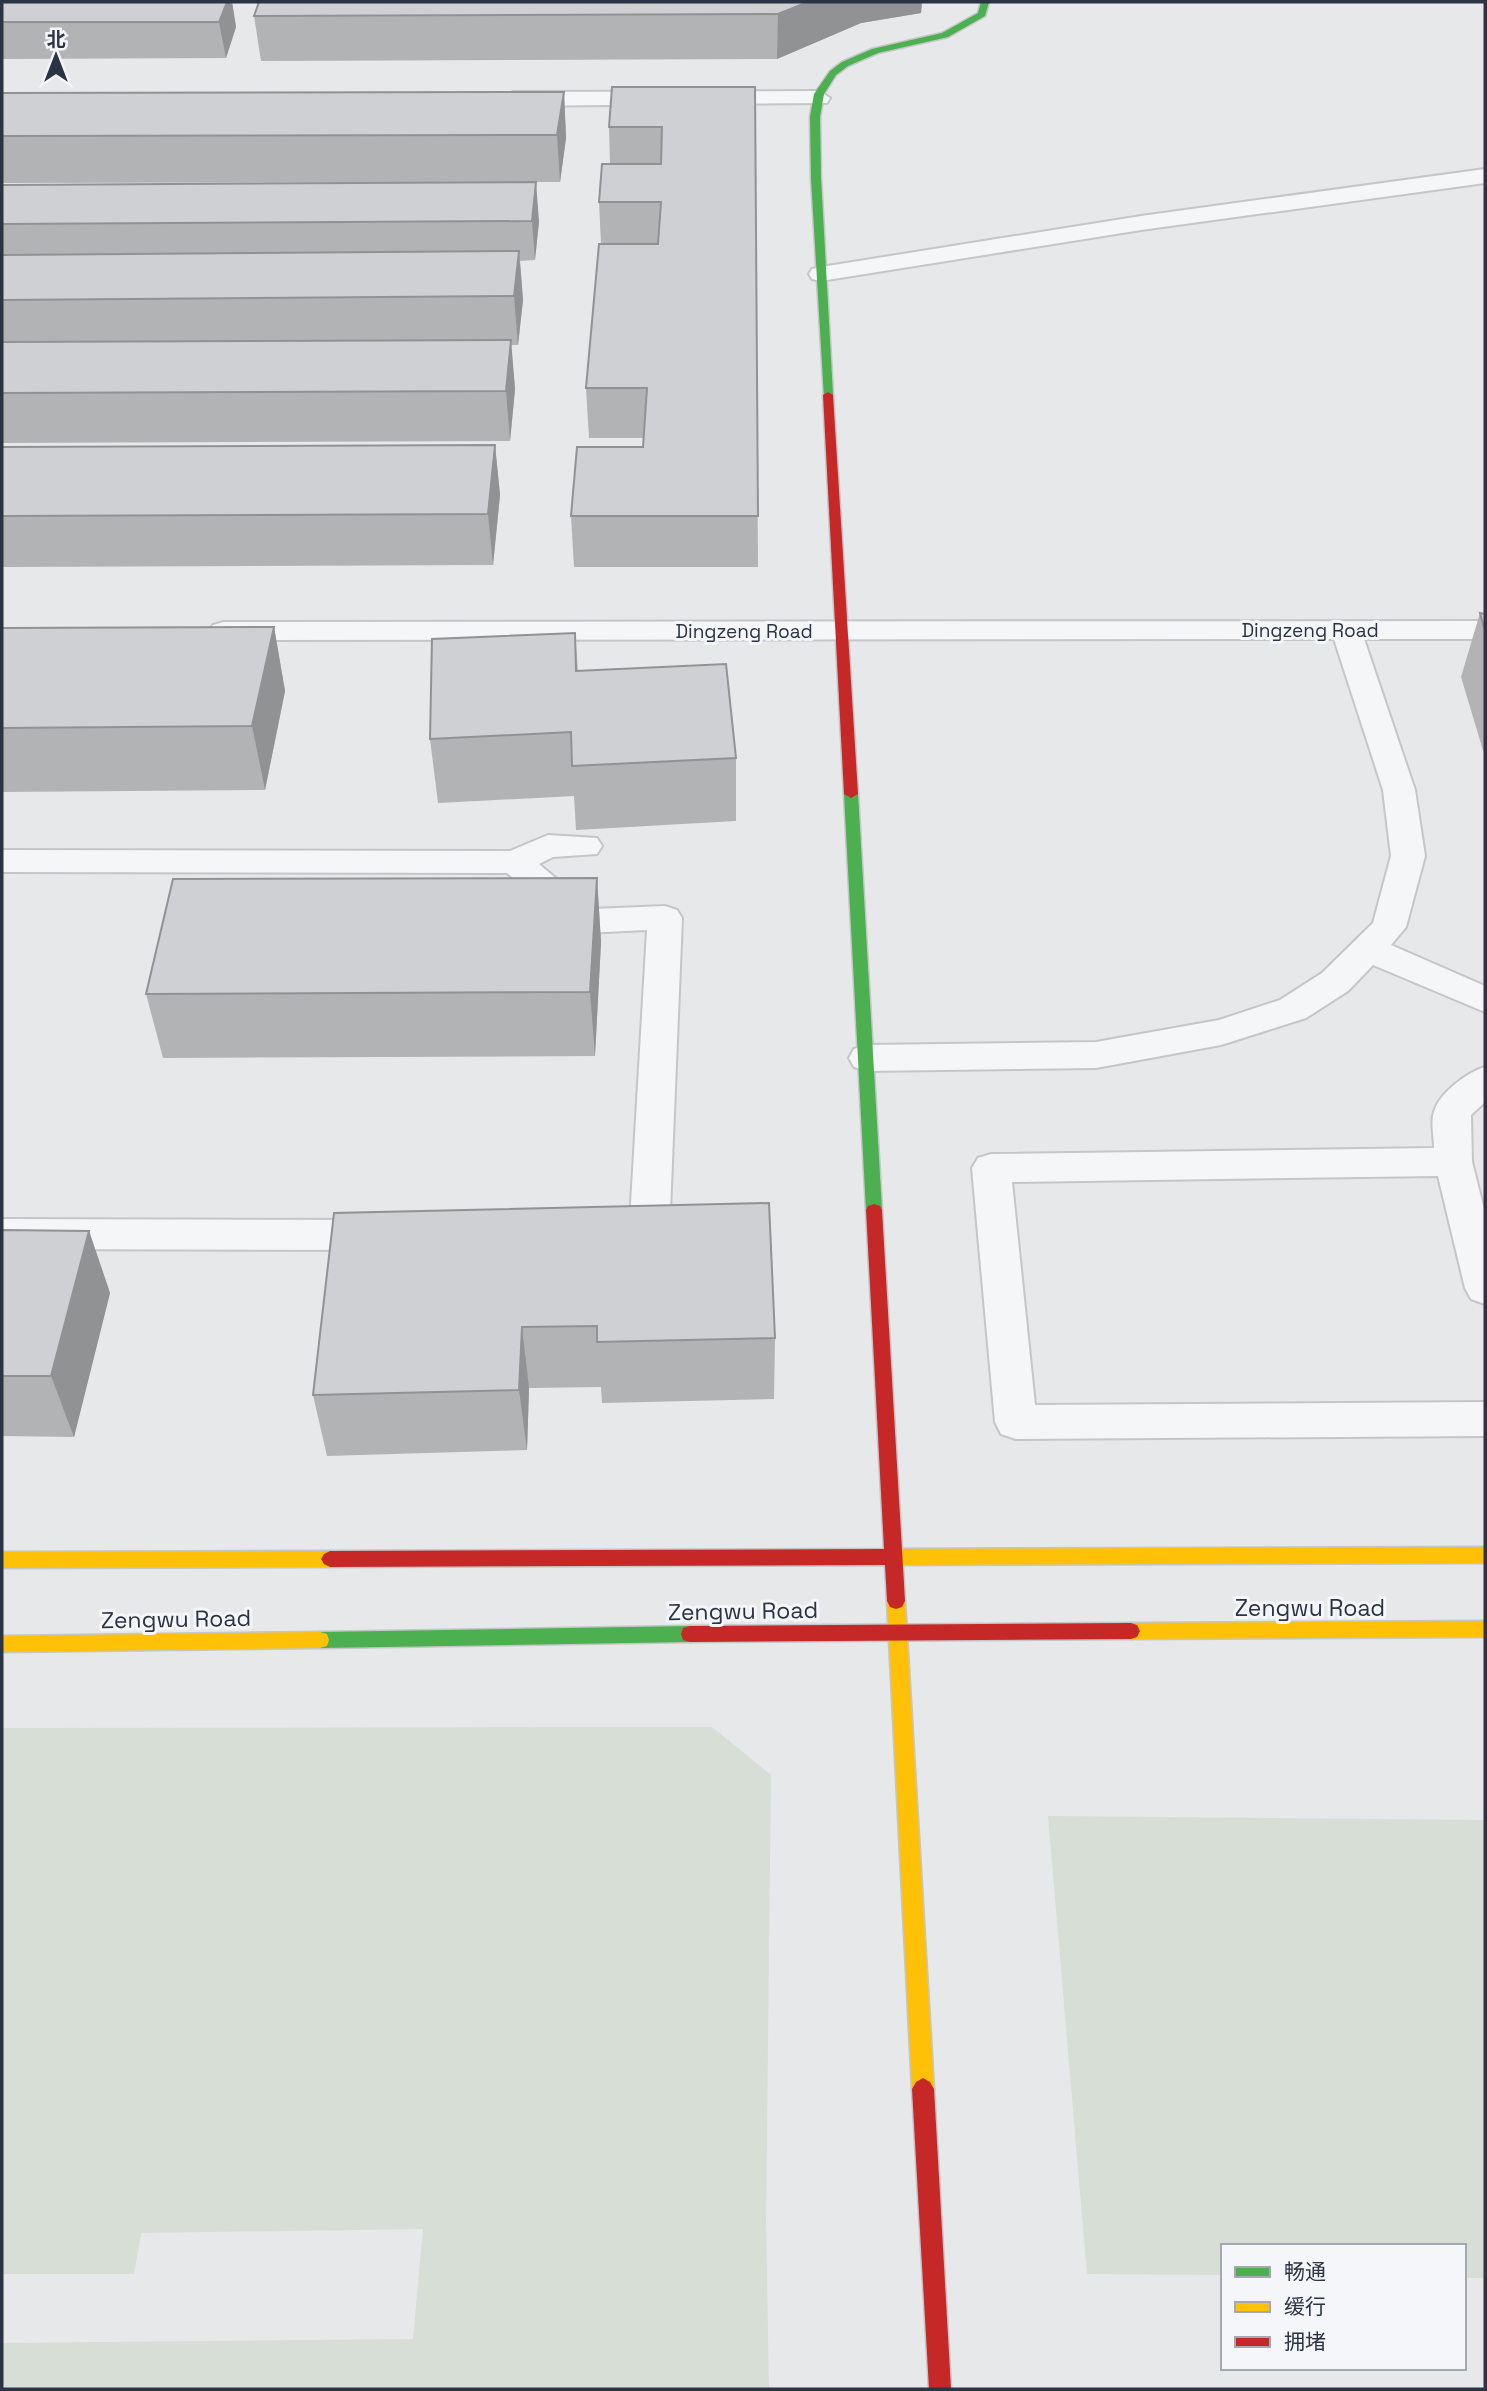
<svg xmlns="http://www.w3.org/2000/svg" width="1487" height="2391" font-family="'Space Grotesk','Noto Sans SC',sans-serif">
	<style>
		.green { fill: #d6ded6 }
		.lines { fill: none; stroke-linecap: round; stroke-linejoin: round }
		.lane-casing { stroke: #c4c6c8; stroke-width: 4 }
		.street-casing { stroke: #c4c6c8; stroke-width: 4 }
		.fast-casing { stroke: #c4c6c8; stroke-width: 3 }
		.slow-casing { stroke: #c4c6c8; stroke-width: 3 }
		.jam-casing { stroke: #c4c6c8; stroke-width: 3 }
		.lane { fill: #f5f6f7; fill-rule: evenodd }
		.street { fill: #f5f6f7; fill-rule: evenodd }
		.fast { fill: #4caf50; fill-rule: evenodd }
		.slow { fill: #ffc107; fill-rule: evenodd }
		.jam { fill: #c62828; fill-rule: evenodd }
		.wall { fill: #b1b3b5 }
		.shaded-wall { fill: #909294 }
		.building { fill: #ced0d3; stroke: #909294; stroke-width: 2 }
		.labels { text-anchor: middle; dominant-baseline: central; stroke-width: 6; stroke-linejoin: round; paint-order: stroke }
		.far-street-label { font-size: 19px; fill: #2b3445; stroke: #f4f6f9 }
		.street-label { font-size: 23px; fill: #2b3445; stroke: #f4f6f9 }
	</style>
	<rect width="100%" height="100%" fill="#e6e8ea"/>
	<!-- green -->
	<g class="green">
		<polygon points="712,1727 771,1775 766,2221 769,2389 2,2389 2,2343 413,2339 423,2229 141,2233 134,2274 2,2274 2,1728"/>
		<polygon points="1048,1816 1485,1820 1485,2278 1464,2278 1464,2246 1223,2246 1223,2275 1087,2274"/>
	</g>
	<g class="lines">
		<!-- lane casing -->
		<g class="lane-casing">
			<polygon id="lane" points="1485,169 1485,183 1141,230 821,281 812,279 809,274 812,269 821,267 1141,216"/>
		</g>
		<!-- street casing -->
		<g class="street-casing">
			<g id="street">
				<polygon points="819,91 830,98 827,103 513,106 502,99 513,92"/>
				<polygon points="1485,621 1485,639 1364,639 1415,790 1425,856 1406,927 1391,945 1485,986 1485,1012 1373,965 1348,991 1306,1018 1221,1045 1096,1068 867,1071 854,1067 849,1058 854,1049 867,1045 1096,1042 1219,1020 1280,1000 1322,973 1373,923 1391,856 1383,790 1334,639 224,640 213,637 209,631 213,625 224,622"/>
				<path d="M 548,835 L 597,838 L 602,846 L 597,854 L 553,857 L 539,864 L 592,909 L 665,906 L 677,910 L 682,918 L 669,1236 L 663,1247 C 645,1252 631,1252 613,1247 L 607,1236 L 613,1225 L 630,1221 L 647,930 L 584,933 L 572,929 L 507,873 L 2,872 L 2,850 L 510,851 Z"/>
				<path d="M 1485,1067 L 1485,1102 L 1471,1115 L 1472,1162 L 1485,1213 L 1485,1304 L 1471,1299 L 1465,1288 L 1438,1176 L 1012,1182 L 1035,1405 L 1485,1402 L 1485,1436 L 1016,1439 L 1001,1434 L 995,1422 L 972,1168 L 978,1158 L 991,1154 L 1434,1148 C 1434,1137 1430,1120 1435,1109 C 1441,1092 1468,1072 1485,1067 Z"/>
				<polygon points="2,1219 385,1220 399,1224 405,1235 399,1246 385,1250 2,1249"/>
			</g>
		</g>
		<!-- fast casing -->
		<g class="fast-casing">
			<g id="fast">
				<polygon points="981,2 989,2 985,16 948,37 878,53 848,66 836,75 824,94 820,117 821,178 833,395 824,397 811,178 810,117 814,94 830,71 842,62 872,49 942,33 978,13"/>
				<polygon points="851,790 858,794 882,1210 880,1214 868,1214 866,1210 844,794"/>
				<polygon points="690,1626 697,1628 699,1634 697,1640 690,1642 320,1648 313,1646 311,1640 313,1634 320,1632"/>
			</g>
		</g>
		<!-- slow casing -->
		<g class="slow-casing">
			<g id="slow">
				<polygon points="1485,1547 1485,1563 889,1565 883,1562 880,1557 883,1552 889,1549"/>
				<polygon points="330,1551 336,1554 339,1559 336,1564 330,1567 2,1568 2,1552"/>
				<polygon points="896,1593 902,1595 905,1601 934,2089 930,2096 923,2100 916,2096 912,2089 887,1601 890,1595"/>
				<polygon points="1485,1621 1485,1637 1131,1639 1125,1637 1122,1631 1125,1625 1131,1623"/>
				<polygon points="320,1632 327,1634 329,1640 327,1646 320,1648 2,1652 2,1636"/>
			</g>
		</g>
		<!-- jam casing -->
		<g class="jam-casing">
			<g id="jam">
				<polygon points="828,392 833,395 858,794 851,798 844,794 823,395"/>
				<polygon points="874,1204 880,1206 882,1210 905,1601 902,1607 896,1609 890,1607 887,1601 885,1565 330,1567 324,1564 321,1559 324,1554 330,1551 884,1549 866,1210 868,1206"/>
				<polygon points="1131,1623 1137,1625 1140,1631 1137,1637 1131,1639 690,1642 683,1640 681,1634 683,1628 690,1626"/>
				<polygon points="923,2078 930,2082 934,2089 951,2389 929,2389 912,2089 916,2082"/>
			</g>
		</g>
		<!-- lane -->
		<use href="#lane" class="lane"/>
		<!-- street -->
		<use href="#street" class="street"/>
		<!-- fast -->
		<use href="#fast" class="fast"/>
		<!-- slow -->
		<use href="#slow" class="slow"/>
		<!-- jam -->
		<use href="#jam" class="jam"/>
	</g>
	<!-- wall -->
	<g class="wall">
		<polygon points="2,2 232,2 236,27 226,58 2,59"/>
		<polygon points="259,2 922,2 921,13 861,23 777,59 261,61 254,16"/>
		<polygon points="755,87 758,567 574,567 571,516 643,447 644,438 589,438 586,388 601,244 599,202 610,164 609,127"/>
		<polygon points="564,92 566,138 560,182 2,183 2,93"/>
		<polygon points="2,185 539,221 535,260 520,261 523,300 518,345 511,345 515,389 510,441 2,443"/>
		<polygon points="495,445 500,495 493,565 2,567 2,447"/>
		<polygon points="1480,613 1485,614 1485,757 1461,677"/>
		<polygon points="274,627 285,691 265,790 2,792 2,628"/>
		<polygon points="575,633 578,671 736,758 736,821 576,830 574,796 438,803 430,739"/>
		<polygon points="597,878 601,942 595,1056 163,1058 146,994"/>
		<polygon points="334,1213 775,1338 774,1399 602,1403 601,1387 529,1388 527,1450 327,1456 313,1395"/>
		<polygon points="2,1230 89,1231 110,1293 74,1437 2,1436"/>
	</g>
	<!-- shaded-wall -->
	<g class="shaded-wall">
		<polygon points="227,2 232,2 236,27 226,58 219,22"/>
		<polygon points="808,2 922,2 921,13 861,23 777,59 778,14"/>
		<polygon points="564,92 566,138 560,182 557,135"/>
		<polygon points="536,182 539,221 535,260 532,221"/>
		<polygon points="519,251 523,300 518,345 514,296"/>
		<polygon points="511,340 515,389 510,441 506,391"/>
		<polygon points="495,445 500,495 493,565 488,514"/>
		<polygon points="274,627 285,691 265,790 252,726"/>
		<polygon points="597,878 601,942 595,1056 590,992"/>
		<polygon points="89,1231 110,1293 74,1437 51,1376"/>
		<polygon points="522,1327 529,1388 527,1450 519,1390"/>
	</g>
	<!-- building -->
	<g class="building">
		<polygon points="2,2 227,2 219,22 2,22"/>
		<polygon points="259,2 808,2 778,14 254,16"/>
		<polygon points="612,87 755,87 758,516 571,516 577,447 643,447 647,388 586,388 599,244 658,244 661,202 599,202 602,164 661,164 662,127 609,127"/>
		<polygon points="564,92 557,135 2,136 2,93"/>
		<polygon points="536,182 532,221 2,224 2,185"/>
		<polygon points="519,251 514,296 2,300 2,255"/>
		<polygon points="511,340 506,391 2,393 2,342"/>
		<polygon points="495,445 488,514 2,516 2,447"/>
		<polygon points="1480,613 1485,614 1485,631"/>
		<polygon points="274,627 252,726 2,728 2,628"/>
		<polygon points="575,633 576,671 726,664 736,758 572,766 571,732 430,739 432,639"/>
		<polygon points="597,878 590,992 146,994 173,879"/>
		<polygon points="769,1203 775,1338 597,1342 597,1326 522,1327 519,1390 313,1395 334,1213"/>
		<polygon points="2,1230 89,1231 51,1376 2,1376"/>
	</g>
	<g class="labels">
		<!-- far-street labels -->
		<g class="far-street-label">
			<text x="1310" y="630">Dingzeng Road</text>
			<text x="744" y="631">Dingzeng Road</text>
		</g>
		<!-- street labels -->
		<g class="street-label">
			<text x="1310" y="1608">Zengwu Road</text>
			<text transform="translate(743 1611) rotate(-1)">Zengwu Road</text>
			<text transform="translate(176 1619) rotate(-1)">Zengwu Road</text>
		</g>
	</g>
	<!-- border -->
	<rect width="1487" height="2391" fill="none" stroke="#2b3445" stroke-width="7"/>
	<!-- legend -->
	<rect x="1221" y="2244" width="245" height="126" fill="#f4f6f9" stroke="#a4a8b1" stroke-width="2"/>
	<rect x="1235" y="2267" width="35" height="10" fill="#4caf50" stroke="#a4a8b1" stroke-width="2"/>
	<text x="1284" y="2279" font-size="21" fill="#2b3445">畅通</text>
	<rect x="1235" y="2302" width="35" height="10" fill="#ffc107" stroke="#a4a8b1" stroke-width="2"/>
	<text x="1284" y="2314" font-size="21" fill="#2b3445">缓行</text>
	<rect x="1235" y="2337" width="35" height="10" fill="#c62828" stroke="#a4a8b1" stroke-width="2"/>
	<text x="1284" y="2349" font-size="21" fill="#2b3445">拥堵</text>
	<!-- north arrow -->
	<g transform="translate(56 56)" stroke="#f4f6f9" stroke-width="5" paint-order="stroke">
	<path d="M0-5L12 26L0 18L-12 26Z" fill="#2b3445"/>
	<text y="-10" font-size="19" font-weight="bold" text-anchor="middle" fill="#2b3445">北</text>
	</g>
</svg>
